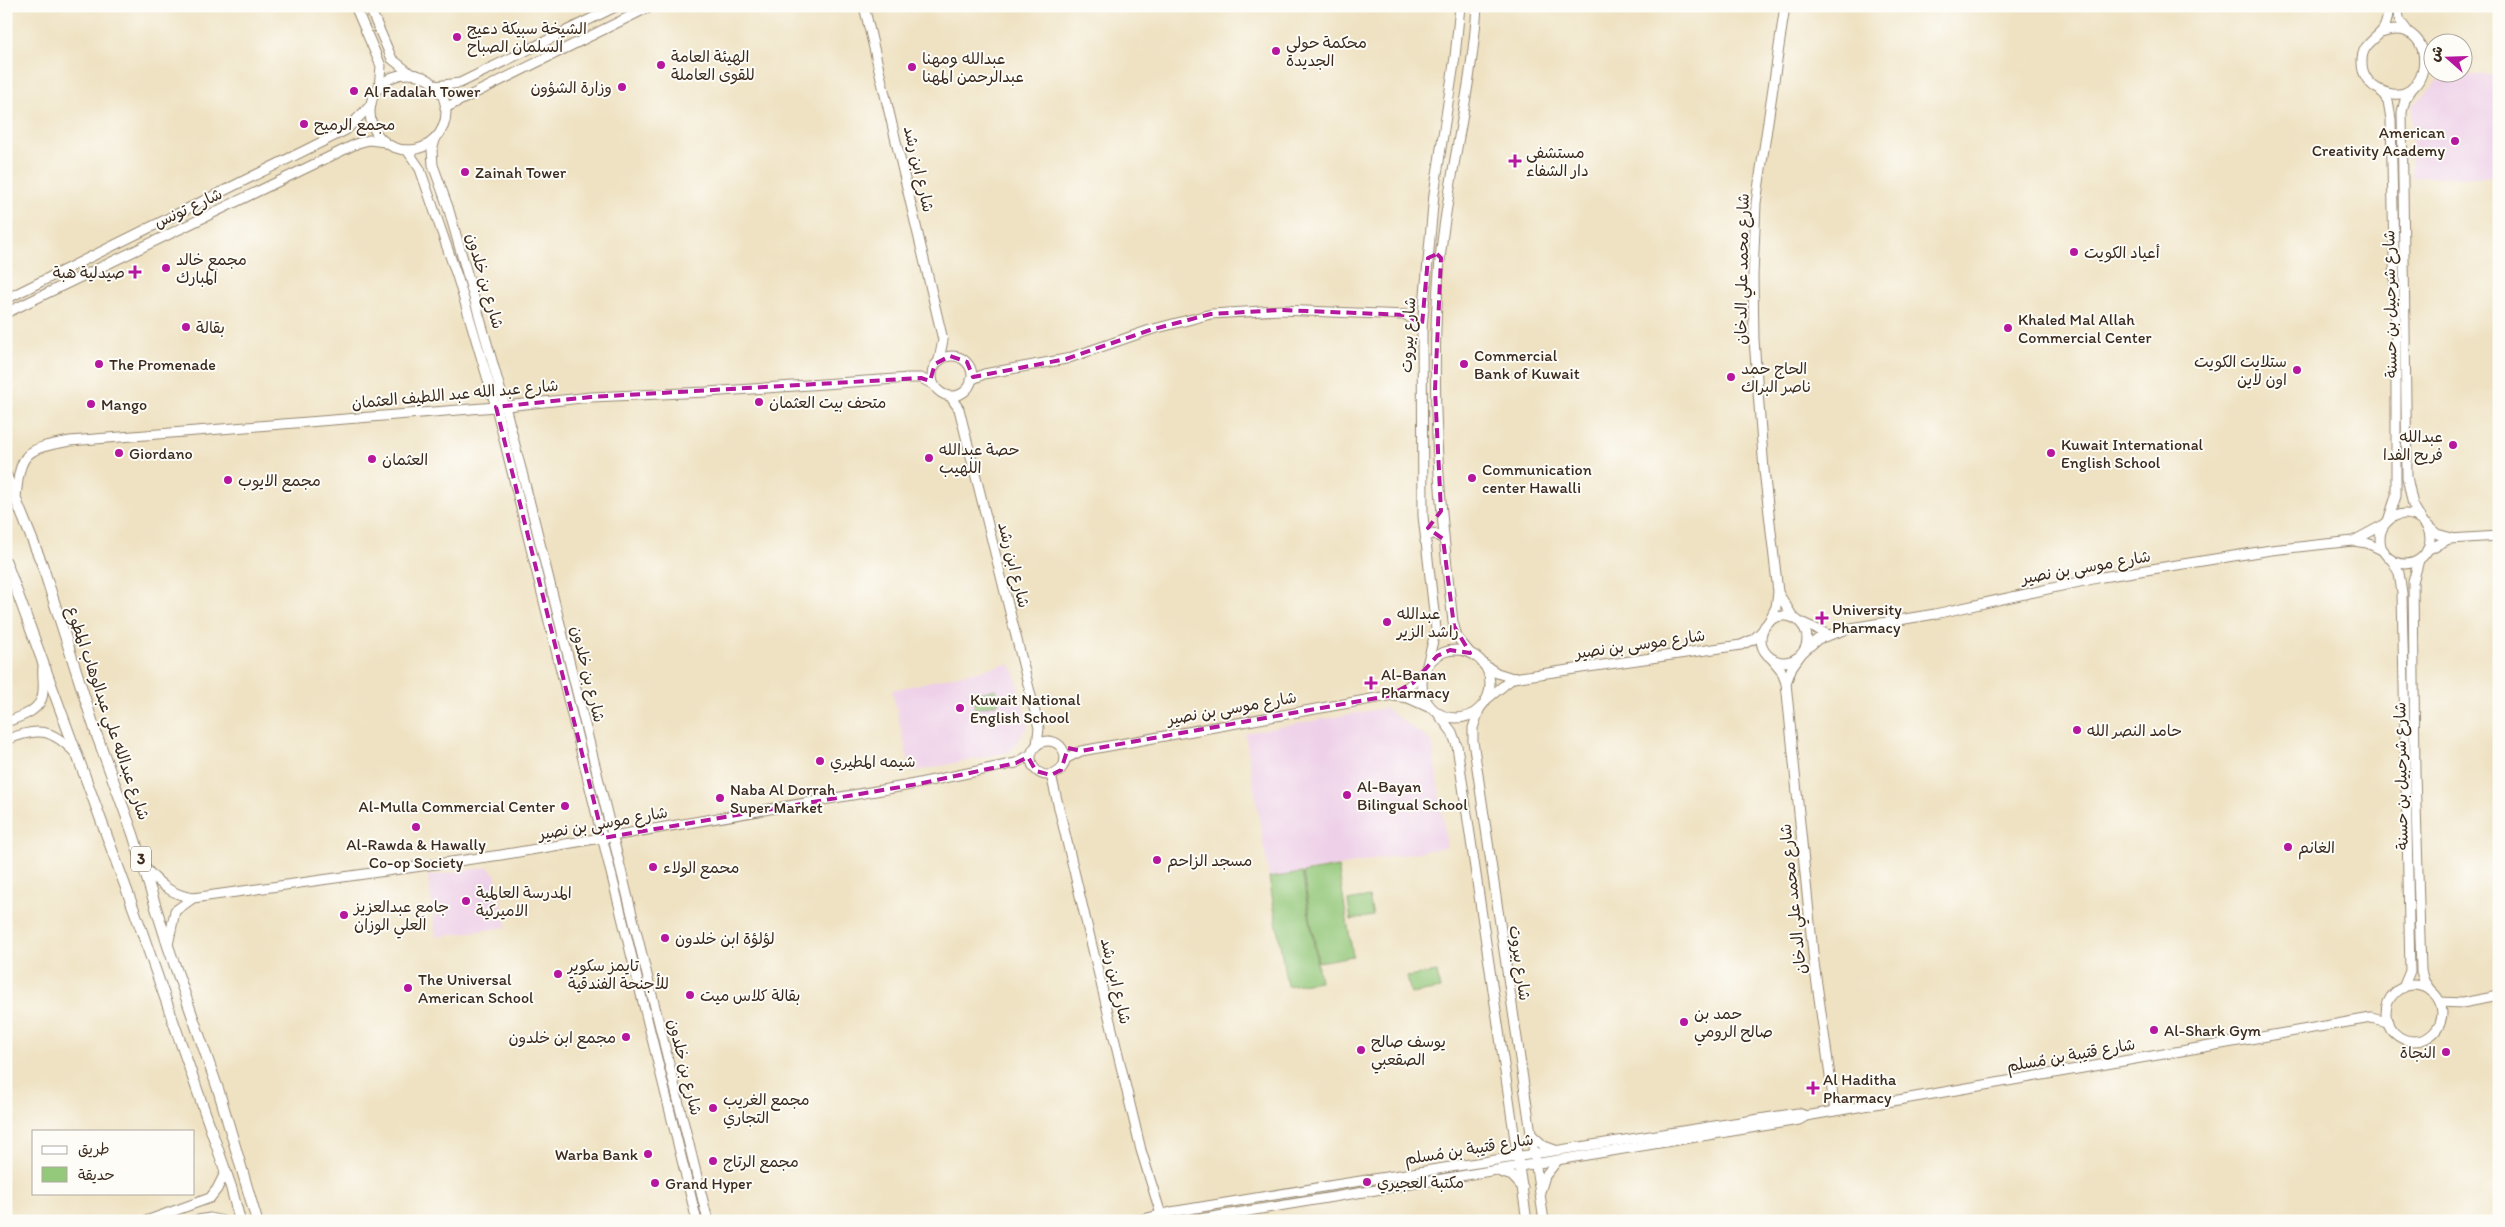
<svg xmlns="http://www.w3.org/2000/svg" width="2505" height="1227" font-family="Itim,'Playpen Sans Arabic',sans-serif">
	<style>
		.built { fill: #eed0e8 }
		.green { fill: #94c87a; stroke: #68794c }
		.lines { fill: none; stroke-linecap: round; stroke-linejoin: round }
		.secondary-casing { stroke: #958670; stroke-width: 11 }
		.primary-casing { stroke: #958670; stroke-width: 12 }
		.secondary { stroke: #fff; stroke-width: 9 }
		.primary { stroke: #fff; stroke-width: 10 }
		.marked { fill: none; stroke: #b5179e; stroke-width: 4; stroke-dasharray: 10 6; stroke-linejoin: round }
		.poi-dot { fill: #b5179e; stroke: #fdfcf7; stroke-width: 2 }
		.labels { text-anchor: middle; dominant-baseline: central; stroke-width: 4; stroke-linejoin: round; paint-order: stroke }
		.shield { fill: #fdfcf7; stroke: #75695f; stroke-width: 1 }
		.shield-label { font-size: 15px; font-weight: bold; fill: #3b2a1e }
		.poi-label { font-size: 16px; fill: #3b2a1e; stroke: #fdfcf7; text-anchor: start }
		.street-label { font-size: 16px; fill: #3b2a1e; stroke: #fdfcf7 }
	</style>
	<rect width="100%" height="100%" fill="#fdfcf7"/>
	<filter id="ink" filterUnits="userSpaceOnUse"><feTurbulence type="fractalNoise" baseFrequency=".02" numOctaves="2"/><feDisplacementMap in="SourceGraphic" scale="10" xChannelSelector="R" yChannelSelector="G"/><feConvolveMatrix kernelMatrix="1 2 1 2 8 2 1 2 1" color-interpolation-filters="sRGB"/></filter>
	<filter id="wash" filterUnits="userSpaceOnUse"><feTurbulence type="fractalNoise" baseFrequency=".0096" numOctaves="4" result="noise"/><feDisplacementMap in="SourceGraphic" scale="20" xChannelSelector="R" yChannelSelector="G"/><feGaussianBlur stdDeviation="1.12" result="paint"/><feColorMatrix in="noise" values="0 0 0 0 0 0 0 0 0 0 0 0 0 0 0 0 0 1.4 0 .05"/><feComposite in="paint" operator="in"/></filter>
	<g filter="url(#wash)">
		<rect width="100%" height="100%" fill="#efe2c2"/>
		<!-- built -->
		<g class="built">
			<polygon points="2445,75 2499,75 2499,177 2412,177 2412,105"/>
			<polygon points="1008,664 1014,669 1028,726 1010,752 911,772 892,690"/>
			<polygon points="1385,708 1432,742 1447,847 1269,878 1245,733"/>
			<polygon points="488,867 495,874 507,927 436,937 428,876"/>
		</g>
		<!-- green -->
		<g class="green">
			<polygon points="996,689 999,703 975,709 972,695"/>
			<polygon points="1338,867 1353,956 1318,962 1303,873"/>
			<polygon points="1302,873 1320,981 1287,986 1269,878"/>
			<polygon points="1369,897 1373,916 1351,920 1348,901"/>
			<polygon points="1437,972 1440,989 1411,994 1407,977"/>
		</g>
	</g>
	<g filter="url(#ink)">
		<g class="lines">
			<!-- secondary casing -->
			<g class="secondary-casing">
				<g id="secondary">
					<polyline points="355,6 381,66 379,88"/>
					<polyline points="369,6 392,59 411,74"/>
					<polyline points="864,6 943,340 939,360"/>
					<polyline points="2396,6 2400,21 2409,33"/>
					<path d="M 2381,33 C 2443,12 2433,116 2380,90 C 2369,85 2362,74 2362,63 C 2361,46 2372,42 2381,32 C 2387,26 2388,14 2389,6"/>
					<circle cx="408" cy="112" r="38"/>
					<polyline points="435,86 460,83 617,6"/>
					<polyline points="2413,87 2405,100 2402,112 2407,477 2413,505 2422,520"/>
					<polyline points="2381,91 2388,101 2391,119 2396,343 2396,496 2388,521"/>
					<polyline points="445,108 651,6"/>
					<polyline points="436,137 432,150 433,165 448,207 505,406 535,523 708,1221"/>
					<polyline points="407,150 420,169 458,279 496,407 697,1221"/>
					<polyline points="6,299 346,130 371,105"/>
					<polyline points="6,313 358,143 369,140 385,142"/>
					<circle cx="952" cy="376" r="20"/>
					<polyline points="971,380 984,374 1066,359 1150,330 1211,314 1280,310 1407,315 1422,328"/>
					<polyline points="950,396 959,409 1039,728 1037,745"/>
					<path d="M 16,498 C 20,451 26,449 70,441 L 496,407 L 591,397 L 707,392 L 910,378 L 921,378 L 934,385"/>
					<circle cx="2405" cy="539" r="25"/>
					<polyline points="2427,525 2437,534 2452,538"/>
					<polyline points="2355,540 2385,524"/>
					<polyline points="1425,541 1427,537 1433,533 1443,539"/>
					<polyline points="2427,550 2449,539 2499,536"/>
					<polyline points="2392,560 2399,573 2402,593 2410,971 2403,988"/>
					<polyline points="2419,560 2413,582 2415,772 2421,971 2424,981 2431,991"/>
					<polyline points="1779,594 1793,617"/>
					<circle cx="1784" cy="639" r="23"/>
					<polyline points="1769,621 1776,607 1778,592 1764,470 1754,340 1753,276 1756,203 1785,6"/>
					<polyline points="1803,623 1827,634"/>
					<circle cx="1456" cy="684" r="34"/>
					<polyline points="1804,651 1818,639 1851,628 1935,614 2102,577 2271,550 2353,541 2367,543 2384,551"/>
					<path d="M 1470,653 L 1457,637 L 1453,622 C 1439,501 1429,382 1440,260 C 1448,175 1472,92 1477,6"/>
					<polyline points="1772,659 1781,670 1786,683 1814,963 1835,1111"/>
					<polyline points="1483,664 1497,673 1513,678 1741,645 1754,639 1762,631"/>
					<polyline points="1427,665 1436,629 1423,516 1422,328 1434,194 1455,57 1460,6"/>
					<polyline points="1786,683 1792,667 1799,657"/>
					<polyline points="1393,696 1408,698 1428,707"/>
					<polyline points="1487,699 1513,678"/>
					<polyline points="1479,710 1473,728 1473,741 1544,1221"/>
					<polyline points="1439,715 1452,732 1457,746 1527,1221"/>
					<path d="M 6,722 C 21,717 43,710 43,691 C 44,683 42,675 43,667"/>
					<path d="M 6,740 C 37,727 52,728 76,754"/>
					<circle cx="1048" cy="758" r="17"/>
					<polyline points="1065,759 1081,751 1388,696 1405,689 1424,672"/>
					<polyline points="1051,775 1141,1150 1163,1221"/>
					<path d="M 144,866 C 158,883 170,894 193,898 L 501,855 L 905,786 L 1016,763 L 1030,755"/>
					<polyline points="168,945 175,911 193,898"/>
					<circle cx="2414" cy="1013" r="28"/>
					<polyline points="2440,1002 2462,1003 2499,996"/>
					<polyline points="1531,1134 1544,1146 1555,1150"/>
					<polyline points="1500,1172 1512,1176 1523,1188"/>
					<polyline points="1541,1189 1545,1176 1557,1161"/>
					<polyline points="146,1221 210,1198 217,1189 226,1171"/>
					<polyline points="193,1221 210,1218 223,1221"/>
					<polyline points="1136,1221 1171,1212 1335,1185 1798,1113 1806,1116"/>
					<polyline points="1188,1221 1799,1120 1806,1116 2371,1018 2388,1022"/>
				</g>
			</g>
			<!-- primary casing -->
			<g class="primary-casing">
				<g id="primary">
					<polyline points="6,475 42,564 96,733 133,834 168,946 219,1092 257,1221"/>
					<polyline points="6,562 140,926 231,1187 240,1221"/>
				</g>
			</g>
			<!-- secondary -->
			<use href="#secondary" class="secondary"/>
			<!-- primary -->
			<use href="#primary" class="primary"/>
		</g>
	</g>
	<!-- marked area -->
	<path class="marked" d="M 1437,254 L 1441,258 L 1435,390 L 1441,511 L 1428,528 L 1443,539 L 1454,626 L 1470,653 L 1450,650 L 1437,656 L 1413,683 L 1388,696 L 1081,751 L 1068,748 L 1061,770 L 1051,775 L 1036,771 L 1028,757 L 1016,763 L 918,784 L 603,838 L 496,407 L 591,397 L 921,378 L 930,381 L 935,364 L 950,356 L 967,362 L 973,377 L 1066,359 L 1150,330 L 1211,314 L 1280,310 L 1407,315 L 1422,325 L 1428,258 Z"/>
	<!-- markers -->
	<g class="poi-dot">
		<circle cx="457" cy="37" r="5"/>
		<circle cx="1276" cy="51" r="5"/>
		<circle cx="661" cy="65" r="5"/>
		<circle cx="912" cy="67" r="5"/>
		<circle cx="622" cy="87" r="5"/>
		<circle cx="354" cy="91" r="5"/>
		<circle cx="304" cy="124" r="5"/>
		<circle cx="2455" cy="141" r="5"/>
		<path d="M1512.5 153.5h5v5h5v5h-5v5h-5v-5h-5v-5h5z"/>
		<circle cx="465" cy="172" r="5"/>
		<circle cx="2074" cy="252" r="5"/>
		<circle cx="166" cy="268" r="5"/>
		<path d="M132.5 264.5h5v5h5v5h-5v5h-5v-5h-5v-5h5z"/>
		<circle cx="186" cy="327" r="5"/>
		<circle cx="2008" cy="328" r="5"/>
		<circle cx="99" cy="364" r="5"/>
		<circle cx="1464" cy="364" r="5"/>
		<circle cx="2297" cy="370" r="5"/>
		<circle cx="1731" cy="377" r="5"/>
		<circle cx="759" cy="402" r="5"/>
		<circle cx="91" cy="404" r="5"/>
		<circle cx="2453" cy="445" r="5"/>
		<circle cx="119" cy="453" r="5"/>
		<circle cx="2051" cy="453" r="5"/>
		<circle cx="929" cy="458" r="5"/>
		<circle cx="372" cy="459" r="5"/>
		<circle cx="1472" cy="478" r="5"/>
		<circle cx="228" cy="480" r="5"/>
		<path d="M1819.5 610.5h5v5h5v5h-5v5h-5v-5h-5v-5h5z"/>
		<circle cx="1387" cy="622" r="5"/>
		<path d="M1368.5 675.5h5v5h5v5h-5v5h-5v-5h-5v-5h5z"/>
		<circle cx="960" cy="708" r="5"/>
		<circle cx="2077" cy="730" r="5"/>
		<circle cx="820" cy="761" r="5"/>
		<circle cx="1347" cy="795" r="5"/>
		<circle cx="720" cy="798" r="5"/>
		<circle cx="565" cy="806" r="5"/>
		<circle cx="416" cy="827" r="5"/>
		<circle cx="2288" cy="847" r="5"/>
		<circle cx="1157" cy="860" r="5"/>
		<circle cx="653" cy="867" r="5"/>
		<circle cx="466" cy="901" r="5"/>
		<circle cx="344" cy="915" r="5"/>
		<circle cx="665" cy="938" r="5"/>
		<circle cx="558" cy="974" r="5"/>
		<circle cx="408" cy="988" r="5"/>
		<circle cx="690" cy="995" r="5"/>
		<circle cx="1684" cy="1022" r="5"/>
		<circle cx="2154" cy="1030" r="5"/>
		<circle cx="626" cy="1037" r="5"/>
		<circle cx="1361" cy="1050" r="5"/>
		<circle cx="2446" cy="1052" r="5"/>
		<path d="M1810.5 1080.5h5v5h5v5h-5v5h-5v-5h-5v-5h5z"/>
		<circle cx="713" cy="1108" r="5"/>
		<circle cx="648" cy="1154" r="5"/>
		<circle cx="713" cy="1161" r="5"/>
		<circle cx="1367" cy="1182" r="5"/>
		<circle cx="655" cy="1183" r="5"/>
	</g>
	<g class="labels">
		<!-- shield labels -->
		<rect class="shield" x="131" y="846.5" width="20" height="25" rx="4"/>
		<g class="shield-label">
			<text x="141" y="859">3</text>
		</g>
		<!-- poi labels -->
		<g class="poi-label">
			<text x="467" y="28">الشيخة سبيكة دعيج<tspan x="467" dy="18">السلمان الصباح</tspan></text>
			<text x="1286" y="42">محكمة حولى<tspan x="1286" dy="18">الجديدة</tspan></text>
			<text x="671" y="56">الهيئة العامة<tspan x="671" dy="18">للقوى العاملة</tspan></text>
			<text x="922" y="58">عبدالله ومهنا<tspan x="922" dy="18">عبدالرحمن المهنا</tspan></text>
			<text x="612" y="87" text-anchor="end">وزارة الشؤون</text>
			<text x="364" y="91">Al Fadalah Tower</text>
			<text x="314" y="124">مجمع الرميح</text>
			<text x="2445" y="132" text-anchor="end">American<tspan x="2445" dy="18">Creativity Academy</tspan></text>
			<text x="1526" y="152">مستشفى<tspan x="1526" dy="18">دار الشفاء</tspan></text>
			<text x="475" y="172">Zainah Tower</text>
			<text x="2084" y="252">أعياد الكويت</text>
			<text x="176" y="259">مجمع خالد<tspan x="176" dy="18">المبارك</tspan></text>
			<text x="125" y="272" text-anchor="end">صيدلية هبة</text>
			<text x="2018" y="319">Khaled Mal Allah<tspan x="2018" dy="18">Commercial Center</tspan></text>
			<text x="196" y="327">بقالة</text>
			<text x="1474" y="355">Commercial<tspan x="1474" dy="18">Bank of Kuwait</tspan></text>
			<text x="2287" y="361" text-anchor="end">ستلايت الكويت<tspan x="2287" dy="18">اون لاين</tspan></text>
			<text x="109" y="364">The Promenade</text>
			<text x="1741" y="368">الحاج حمد<tspan x="1741" dy="18">ناصر البراك</tspan></text>
			<text x="769" y="402">متحف بيت العثمان</text>
			<text x="101" y="404">Mango</text>
			<text x="2443" y="436" text-anchor="end">عبدالله<tspan x="2443" dy="18">فريح الفدا</tspan></text>
			<text x="2061" y="444">Kuwait International<tspan x="2061" dy="18">English School</tspan></text>
			<text x="939" y="449">حصة عبدالله<tspan x="939" dy="18">اللهيب</tspan></text>
			<text x="129" y="453">Giordano</text>
			<text x="382" y="459">العثمان</text>
			<text x="1482" y="469">Communication<tspan x="1482" dy="18">center Hawalli</tspan></text>
			<text x="238" y="480">مجمع الايوب</text>
			<text x="1832" y="609">University<tspan x="1832" dy="18">Pharmacy</tspan></text>
			<text x="1397" y="613">عبدالله<tspan x="1397" dy="18">راشد الزير</tspan></text>
			<text x="1381" y="674">Al-Banan<tspan x="1381" dy="18">Pharmacy</tspan></text>
			<text x="970" y="699">Kuwait National<tspan x="970" dy="18">English School</tspan></text>
			<text x="2087" y="730">حامد النصر الله</text>
			<text x="830" y="761">شيمه المطيري</text>
			<text x="1357" y="786">Al-Bayan<tspan x="1357" dy="18">Bilingual School</tspan></text>
			<text x="730" y="789">Naba Al Dorrah<tspan x="730" dy="18">Super Market</tspan></text>
			<text x="555" y="806" text-anchor="end">Al-Mulla Commercial Center</text>
			<text x="416" y="844" text-anchor="middle">Al-Rawda &amp; Hawally<tspan x="416" dy="18">Co-op Society</tspan></text>
			<text x="2298" y="847">الغانم</text>
			<text x="1167" y="860">مسجد الزاحم</text>
			<text x="663" y="867">محمع الولاء</text>
			<text x="476" y="892">المدرسة العالمية<tspan x="476" dy="18">الاميركية</tspan></text>
			<text x="354" y="906">جامع عبدالعزيز<tspan x="354" dy="18">العلي الوزان</tspan></text>
			<text x="675" y="938">لؤلؤة ابن خلدون</text>
			<text x="568" y="965">تايمز سكوير<tspan x="568" dy="18">للأجنحة الفندقية</tspan></text>
			<text x="418" y="979">The Universal<tspan x="418" dy="18">American School</tspan></text>
			<text x="700" y="995">بقالة كلاس ميت</text>
			<text x="1694" y="1013">حمد بن<tspan x="1694" dy="18">صالح الرومي</tspan></text>
			<text x="2164" y="1030">Al-Shark Gym</text>
			<text x="616" y="1037" text-anchor="end">مجمع ابن خلدون</text>
			<text x="1371" y="1041">يوسف صالح<tspan x="1371" dy="18">الصقعبي</tspan></text>
			<text x="2436" y="1052" text-anchor="end">النجاة</text>
			<text x="1823" y="1079">Al Haditha<tspan x="1823" dy="18">Pharmacy</tspan></text>
			<text x="723" y="1099">مجمع الغريب<tspan x="723" dy="18">التجاري</tspan></text>
			<text x="638" y="1154" text-anchor="end">Warba Bank</text>
			<text x="723" y="1161">مجمع الرتاج</text>
			<text x="1377" y="1182">مكتبة العجيري</text>
			<text x="665" y="1183">Grand Hyper</text>
		</g>
		<!-- street labels -->
		<g class="street-label">
			<text transform="translate(919 169) rotate(77)">شارع ابن رشد</text>
			<text transform="translate(188 208) rotate(-25)">شارع تونس</text>
			<text transform="translate(1742 269) rotate(-89)">شارع محمد علي الدخان</text>
			<text transform="translate(485 281) rotate(74)">شارع بن خلدون</text>
			<text transform="translate(2390 304) rotate(-91)">شارع شرحبيل بن حسنة</text>
			<text transform="translate(1408 335) rotate(-87)">شارع بيروت</text>
			<text transform="translate(455 394) rotate(-5)">شارع عبد الله عبد اللطيف العثمان</text>
			<text transform="translate(1014 565) rotate(76)">شارع ابن رشد</text>
			<text transform="translate(2086 567) rotate(-10)">شارع موسى بن نصير</text>
			<text transform="translate(1640 644) rotate(-8)">شارع موسى بن نصير</text>
			<text transform="translate(588 674) rotate(76)">شارع بن خلدون</text>
			<text transform="translate(1232 708) rotate(-10)">شارع موسى بن نصير</text>
			<text transform="translate(108 713) rotate(71)">شارع عبدالله علي عبدالوهاب المطوع</text>
			<text transform="translate(2401 776) rotate(-91)">شارع شرحبيل بن حسنة</text>
			<text transform="translate(603 823) rotate(-10)">شارع موسى بن نصير</text>
			<text transform="translate(1793 899) rotate(-96)">شارع محمد علي الدخان</text>
			<text transform="translate(1520 963) rotate(82)">شارع بيروت</text>
			<text transform="translate(1116 981) rotate(77)">شارع ابن رشد</text>
			<text transform="translate(2071 1055) rotate(-10)">شارع قتيبة بن مُسلم</text>
			<text transform="translate(685 1067) rotate(76)">شارع بن خلدون</text>
			<text transform="translate(1469 1149) rotate(-9)">شارع قتيبة بن مُسلم</text>
		</g>
	</g>
	<!-- margin -->
	<rect width="2505" height="1227" fill="none" stroke="#fdfcf7" stroke-width="25"/>
	<!-- legend -->
	<rect x="32" y="1130" width="162" height="65" fill="#fdfcf7" stroke="#afa8a0"/>
	<rect x="42" y="1146" width="25" height="8" fill="#ffffff" stroke="#afa8a0"/>
	<text x="78" y="1154" font-size="15" fill="#3b2a1e">طريق</text>
	<rect x="42" y="1167" width="25" height="15" fill="#94c87a" stroke="#afa8a0"/>
	<text x="78" y="1180" font-size="15" fill="#3b2a1e">حديقة</text>
	<!-- north arrow -->
	<g transform="translate(2448 58) rotate(290)"><circle r="24" fill="#fdfcf7" stroke="#afa8a0"/>
	<path d="M0-4L9 19L0 12L-9 19Z" fill="#b5179e"/>
	<text y="-8" font-size="14" font-weight="bold" text-anchor="middle" fill="#3b2a1e">ش</text>
	</g>
</svg>
